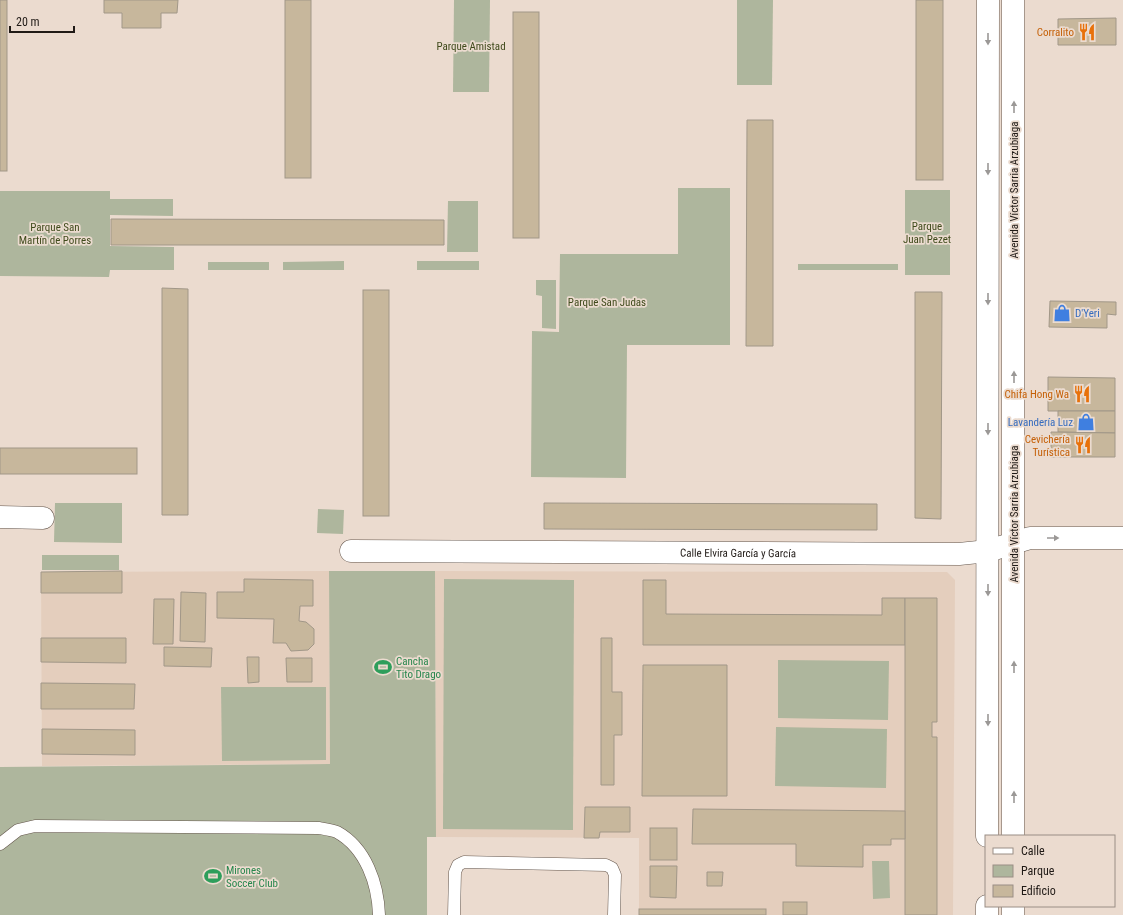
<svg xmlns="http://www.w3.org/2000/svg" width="1123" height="915" font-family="'Roboto Condensed',sans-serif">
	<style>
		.built { fill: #e4cebd }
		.green { fill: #aeb69d }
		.building { fill: #c7b79c; stroke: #a19788 }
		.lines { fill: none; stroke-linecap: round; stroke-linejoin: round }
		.service-casing { stroke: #64564c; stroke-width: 13 }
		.minor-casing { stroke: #64564c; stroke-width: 23 }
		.tertiary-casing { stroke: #64564c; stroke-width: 23 }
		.service { stroke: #fff; stroke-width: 12 }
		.minor { stroke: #fff; stroke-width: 22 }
		.tertiary { stroke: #fff; stroke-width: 22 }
		.oneway { fill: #9b9896 }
		.labels { text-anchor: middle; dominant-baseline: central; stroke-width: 3.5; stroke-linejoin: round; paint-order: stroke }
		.food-label { font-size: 11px; fill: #c56008; stroke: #ebdbcf; text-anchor: end }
		.park-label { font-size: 11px; fill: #3f4a1b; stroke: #ebdbcf }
		.street-label { font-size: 11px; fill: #201a16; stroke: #ebdbcf }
		.shop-label { font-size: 11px; fill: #366cbe; stroke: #ebdbcf; text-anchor: start }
		.leisure-label { font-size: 11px; fill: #27864d; stroke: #ebdbcf; text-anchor: start }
	</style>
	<rect width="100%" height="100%" fill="#ebdbcf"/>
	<!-- built -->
	<g class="built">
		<polygon points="329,571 330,764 42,766 41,572"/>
		<polygon points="435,571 947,572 955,580 953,915 639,915 639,838 436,837"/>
	</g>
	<!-- green -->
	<g class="green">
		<polygon points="454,0 490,0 489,92 453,92"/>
		<polygon points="737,0 773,0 772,85 737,85"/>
		<polygon points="678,188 730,188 730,345 627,345 626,478 531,477 532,331 559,332 560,254 678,254"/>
		<rect x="905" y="190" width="45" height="85"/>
		<polygon points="0,191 110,191 110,199 173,199 173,216 110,215 110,246 174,247 174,270 110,270 109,277 0,276"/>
		<polygon points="448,201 478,201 478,252 447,252"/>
		<polygon points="344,261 344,270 283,270 283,262"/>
		<rect x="417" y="261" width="62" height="9"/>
		<rect x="208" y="262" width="61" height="8"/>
		<rect x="798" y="264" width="100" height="6"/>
		<polygon points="536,280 556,280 556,329 542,328 542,296 536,295"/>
		<polygon points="55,503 122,503 122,543 54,542"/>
		<polygon points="318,509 344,510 343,534 317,533"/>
		<rect x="42" y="555" width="77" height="15"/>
		<polygon points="329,571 435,571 436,837 427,837 427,915 0,915 0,767 330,764"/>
		<polygon points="444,579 574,580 573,830 443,829"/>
		<polygon points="778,660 889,661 888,720 778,718"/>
		<polygon points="221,687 326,687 326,760 222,761"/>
		<polygon points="776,727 887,729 886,788 775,786"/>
		<polygon points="872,861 889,861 890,898 873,899"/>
	</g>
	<!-- building -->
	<g class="building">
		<rect x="0" y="0" width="7" height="171"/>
		<polygon points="104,0 178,0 177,13 161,13 161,28 122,28 122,13 104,13"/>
		<rect x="285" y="0" width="26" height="178"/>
		<rect x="916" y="0" width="27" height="180"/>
		<rect x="513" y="12" width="26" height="226"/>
		<polygon points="1116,18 1116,45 1058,45 1058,19"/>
		<polygon points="747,120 773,120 773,346 746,346"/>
		<polygon points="111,219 444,220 444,245 111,245"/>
		<polygon points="162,288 188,289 188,515 162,515"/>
		<rect x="363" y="290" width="26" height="226"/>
		<polygon points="915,292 942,292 941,519 915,518"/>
		<polygon points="1050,301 1116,302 1116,315 1107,314 1107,328 1049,327"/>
		<polygon points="1048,377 1115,378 1115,411 1048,411"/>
		<polygon points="1058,411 1115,411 1115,433 1058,432"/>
		<polygon points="1051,432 1115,433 1115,457 1051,457"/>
		<rect x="0" y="448" width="137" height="26"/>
		<polygon points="544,503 877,504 877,530 544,529"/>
		<polygon points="122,571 122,593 41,593 41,572"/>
		<polygon points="244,579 313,580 313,606 300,606 299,621 306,622 314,629 314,644 308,650 291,651 286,643 273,643 274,619 217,618 217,592 244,592"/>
		<polygon points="643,580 666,580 666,614 882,615 882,598 905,598 905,645 643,645"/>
		<polygon points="181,592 206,593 205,642 180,641"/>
		<polygon points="905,598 937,598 937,722 932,722 932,737 937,737 937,915 905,915"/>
		<polygon points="154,599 174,599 173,644 153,644"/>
		<polygon points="41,638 126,638 126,663 41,662"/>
		<polygon points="601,638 612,638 612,692 622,692 622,735 614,735 614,785 601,785"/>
		<polygon points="164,647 212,648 211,667 164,666"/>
		<polygon points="247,657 259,657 259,682 248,683"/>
		<polygon points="286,658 312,658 312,682 287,682"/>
		<polygon points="643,665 727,665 727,796 642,796"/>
		<polygon points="41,683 135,684 134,709 41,709"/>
		<polygon points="42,729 135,730 135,755 42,754"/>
		<polygon points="585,807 630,807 630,832 600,832 599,838 584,838"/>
		<polygon points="693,809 905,811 905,839 891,839 891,845 863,845 863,867 796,866 796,844 692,844"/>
		<rect x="650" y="828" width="27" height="32"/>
		<polygon points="650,866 677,866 676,898 650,897"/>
		<polygon points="707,872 723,872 722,886 707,886"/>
		<rect x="783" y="902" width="24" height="13"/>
		<rect x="639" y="909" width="127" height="6"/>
	</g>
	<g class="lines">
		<!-- service casing -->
		<g class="service-casing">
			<g id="service">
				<path d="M 0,844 L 18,830 L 35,826 L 319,828 C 325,829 332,830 337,832 C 366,848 378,884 379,915"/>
				<polyline points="454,915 455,872 458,865 464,862 606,865 612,868 615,875 614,915"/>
			</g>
		</g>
		<!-- minor casing -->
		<g class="minor-casing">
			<g id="minor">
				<polyline points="0,517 43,518"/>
				<path id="s1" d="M 351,551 L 959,554 L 988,551 L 1030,538 L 1123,538"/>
			</g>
		</g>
		<!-- tertiary casing -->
		<g class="tertiary-casing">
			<g id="tertiary">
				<polyline points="1013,0 1013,836"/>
				<polyline points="987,836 988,0"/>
				<polyline points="987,915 987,906"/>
				<polyline points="1013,915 1013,906"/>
			</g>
		</g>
		<!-- service -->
		<use href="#service" class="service"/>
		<!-- minor -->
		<use href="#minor" class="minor"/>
		<!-- tertiary -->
		<use href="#tertiary" class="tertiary"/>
	</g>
	<!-- one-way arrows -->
	<defs><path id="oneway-solid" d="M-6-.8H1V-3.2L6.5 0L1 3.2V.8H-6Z"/></defs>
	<g class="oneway">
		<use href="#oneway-solid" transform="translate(988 39) rotate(90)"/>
		<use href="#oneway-solid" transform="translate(1014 107) rotate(-90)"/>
		<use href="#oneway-solid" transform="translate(988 169) rotate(90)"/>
		<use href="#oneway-solid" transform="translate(988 299) rotate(90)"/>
		<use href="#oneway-solid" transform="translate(1014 377) rotate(-90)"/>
		<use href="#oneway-solid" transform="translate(988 429) rotate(90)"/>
		<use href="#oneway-solid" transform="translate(1053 538)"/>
		<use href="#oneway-solid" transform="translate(988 590) rotate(90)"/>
		<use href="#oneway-solid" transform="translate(1014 667) rotate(-90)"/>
		<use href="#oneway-solid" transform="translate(988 720) rotate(90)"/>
		<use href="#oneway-solid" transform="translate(1014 797) rotate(-90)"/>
	</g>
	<!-- icons -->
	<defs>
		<g id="restaurant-bare" transform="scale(1.38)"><path d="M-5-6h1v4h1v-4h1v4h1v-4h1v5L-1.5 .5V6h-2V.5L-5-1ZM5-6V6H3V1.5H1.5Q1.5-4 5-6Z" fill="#e8710a" stroke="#ebdbcf" stroke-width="2.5" paint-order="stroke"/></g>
		<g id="shop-bare" transform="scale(1.38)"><path d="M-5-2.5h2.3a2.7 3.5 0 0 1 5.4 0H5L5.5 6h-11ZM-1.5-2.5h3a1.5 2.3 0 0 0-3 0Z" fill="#3f7fe0" stroke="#ebdbcf" stroke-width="2.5" paint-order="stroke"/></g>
		<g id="stadium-bare" transform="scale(1.38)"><path d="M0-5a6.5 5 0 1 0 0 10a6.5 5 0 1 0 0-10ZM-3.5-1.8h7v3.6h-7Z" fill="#2e9e5b" stroke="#ebdbcf" stroke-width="2.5" paint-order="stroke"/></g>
	</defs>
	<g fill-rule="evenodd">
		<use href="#restaurant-bare" x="1087" y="32"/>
		<use href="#shop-bare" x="1062" y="313"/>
		<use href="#restaurant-bare" x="1082" y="394"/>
		<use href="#shop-bare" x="1086" y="422"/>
		<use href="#restaurant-bare" x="1083" y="445"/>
		<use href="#stadium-bare" x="383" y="667"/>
		<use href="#stadium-bare" x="213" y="876"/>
	</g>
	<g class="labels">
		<!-- food labels -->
		<g class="food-label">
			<text x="1074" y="32">Corralito</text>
			<text x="1069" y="394">Chifa Hong Wa</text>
			<text x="1070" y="439">Cevichería<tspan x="1070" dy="13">Turística</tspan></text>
		</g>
		<!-- park labels -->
		<g class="park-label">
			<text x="471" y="46">Parque Amistad</text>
			<text x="927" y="226">Parque<tspan x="927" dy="13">Juan Pezet</tspan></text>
			<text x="55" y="227">Parque San<tspan x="55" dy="13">Martín de Porres</tspan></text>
			<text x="607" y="302">Parque San Judas</text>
		</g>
		<!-- street labels -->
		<g class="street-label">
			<text transform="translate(1014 190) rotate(-90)">Avenida Víctor Sarria Arzubiaga</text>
			<text transform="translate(1014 514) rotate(-90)">Avenida Víctor Sarria Arzubiaga</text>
			<text stroke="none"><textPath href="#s1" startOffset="387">Calle Elvira García y García</textPath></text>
		</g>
		<!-- shop labels -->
		<g class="shop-label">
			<text x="1075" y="313">D'Yeri</text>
			<text x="1073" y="422" text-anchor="end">Lavandería Luz</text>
		</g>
		<!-- leisure labels -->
		<g class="leisure-label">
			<text x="396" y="661">Cancha<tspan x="396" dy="13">Tito Drago</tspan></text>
			<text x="226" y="870">Mirones<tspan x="226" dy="13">Soccer Club</tspan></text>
		</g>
	</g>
	<!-- legend -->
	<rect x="985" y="835" width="130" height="72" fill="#ebdbcf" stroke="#9a8e85"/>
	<rect x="993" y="848" width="20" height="6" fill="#ffffff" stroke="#9a8e85"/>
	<text x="1021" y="855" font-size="12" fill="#201a16">Calle</text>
	<rect x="993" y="865" width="20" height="12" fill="#aeb69d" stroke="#9a8e85"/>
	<text x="1021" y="875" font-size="12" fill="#201a16">Parque</text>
	<rect x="993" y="885" width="20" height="12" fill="#c7b79c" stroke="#9a8e85"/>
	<text x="1021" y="895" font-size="12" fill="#201a16">Edificio</text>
	<!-- scale -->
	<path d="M10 26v6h64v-6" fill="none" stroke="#201a16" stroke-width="2"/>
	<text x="16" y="26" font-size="12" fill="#201a16" stroke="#ebdbcf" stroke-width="3" paint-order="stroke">20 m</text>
</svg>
